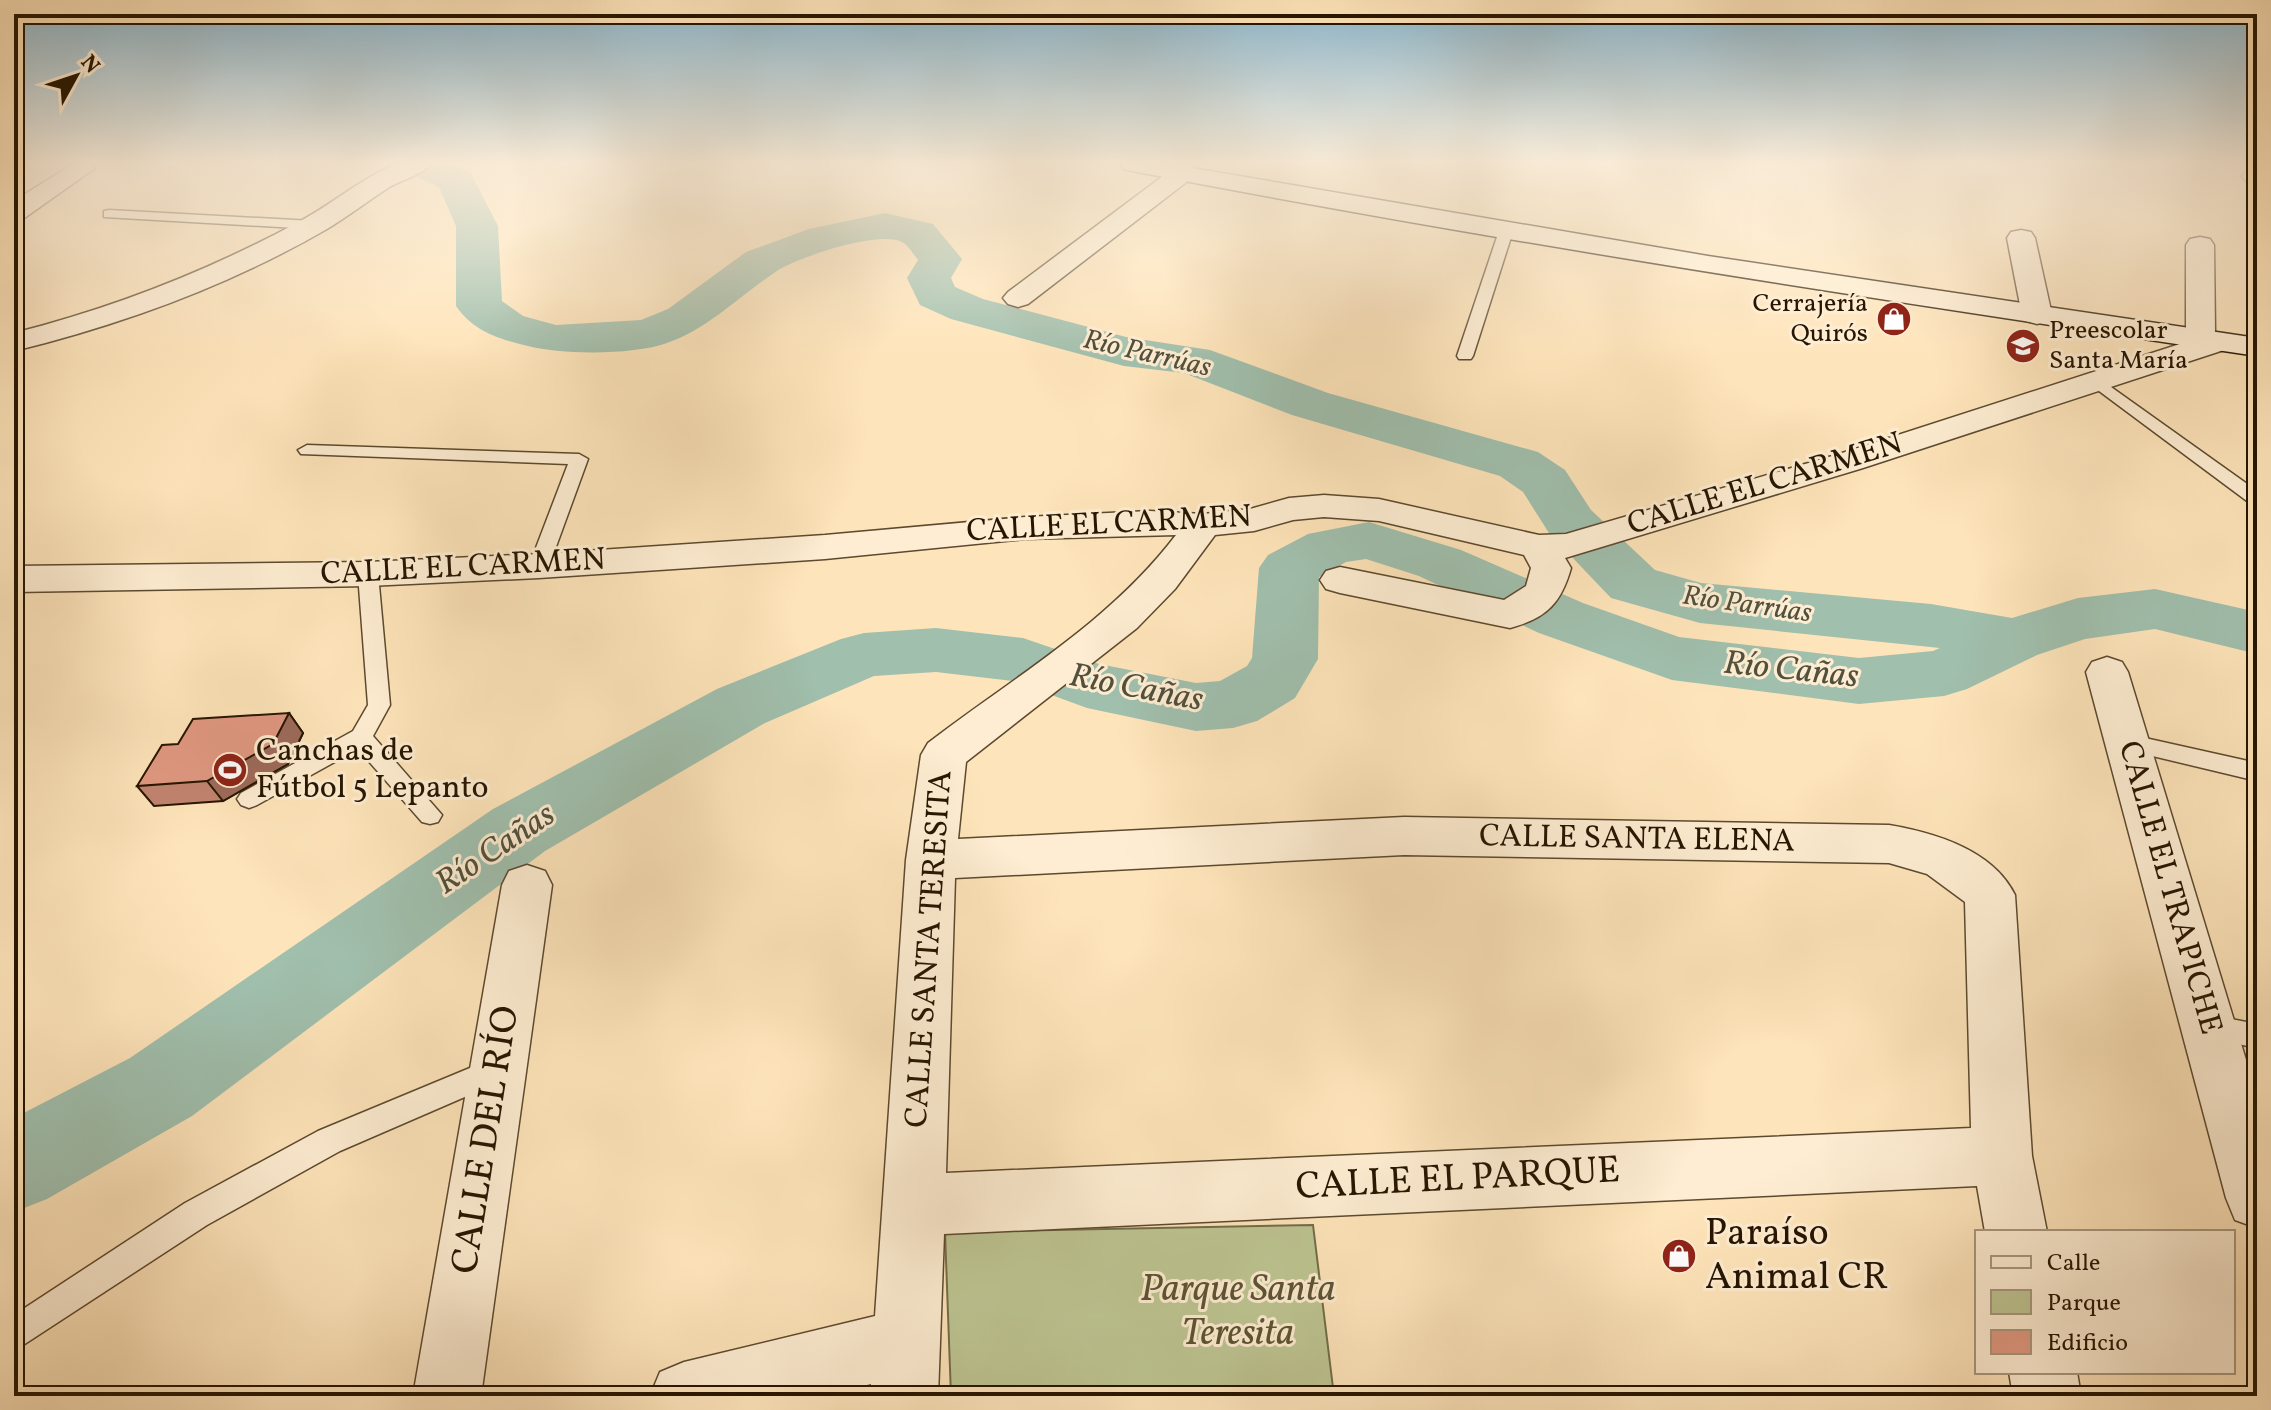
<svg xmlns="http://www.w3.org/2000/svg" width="2271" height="1410" font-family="Vollkorn,serif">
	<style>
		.green { fill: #bdc592; stroke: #726d49; stroke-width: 2 }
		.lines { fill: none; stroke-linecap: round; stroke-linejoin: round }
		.river { fill: #a0bfad; fill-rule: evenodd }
		.lane-casing { stroke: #5c492e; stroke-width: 3 }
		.street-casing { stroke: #5c492e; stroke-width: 3 }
		.secondary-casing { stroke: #261500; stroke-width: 3 }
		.lane { fill: #feedd2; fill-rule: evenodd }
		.street { fill: #feedd2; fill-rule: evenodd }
		.secondary { fill: #feedd2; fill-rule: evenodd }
		.wall { fill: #c1836f; stroke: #261500; stroke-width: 2 }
		.shaded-wall { fill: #9d6a5a; stroke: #261500; stroke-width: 2 }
		.building { fill: #e09881; stroke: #261500; stroke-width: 2 }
		.labels { text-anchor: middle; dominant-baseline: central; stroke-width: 6; stroke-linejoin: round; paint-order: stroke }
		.far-poi-label { font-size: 26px; fill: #261500; stroke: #feedd2; text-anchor: end }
		.far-water-label { font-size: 28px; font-style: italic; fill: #51503d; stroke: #feedd2 }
		.street-label { font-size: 32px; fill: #261500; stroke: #feedd2 }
		.poi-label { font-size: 32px; fill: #261500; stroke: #feedd2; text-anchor: start }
		.water-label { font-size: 34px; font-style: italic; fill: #51503d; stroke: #feedd2 }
		.near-street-label { font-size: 38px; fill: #261500; stroke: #feedd2 }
		.near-poi-label { font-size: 38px; fill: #261500; stroke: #feedd2; text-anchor: start }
		.near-park-label { font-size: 38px; font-style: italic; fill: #5b5333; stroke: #feedd2 }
	</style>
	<rect width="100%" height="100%" fill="#fee4ba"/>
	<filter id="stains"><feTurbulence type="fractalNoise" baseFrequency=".0025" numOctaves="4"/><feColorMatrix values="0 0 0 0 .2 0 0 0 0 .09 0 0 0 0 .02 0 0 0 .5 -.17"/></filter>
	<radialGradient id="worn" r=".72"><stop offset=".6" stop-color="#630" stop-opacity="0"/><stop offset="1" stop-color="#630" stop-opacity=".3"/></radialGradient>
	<!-- green -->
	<polygon class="green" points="1313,1225 1334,1396 951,1396 945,1232"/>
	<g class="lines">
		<!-- river -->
		<path class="river" d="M 401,164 L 451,164 L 470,172 L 498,226 L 502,301 L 523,316 L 556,325 L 641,320 L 668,309 L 746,252 L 809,229 L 885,213 L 933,224 L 962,259 L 951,278 L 955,287 L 983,299 L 1126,337 L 1210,350 L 1328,393 L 1538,452 L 1565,470 L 1591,510 L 1655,570 L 1701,583 L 1931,604 L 2012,618 L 2078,598 L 2155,589 L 2257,612 L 2257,654 L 2155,629 L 2085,639 L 2037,655 L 1967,689 L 1944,696 L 1859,704 L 1672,680 L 1539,633 L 1419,576 L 1366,559 L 1346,562 L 1319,577 L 1318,659 L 1295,698 L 1257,721 L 1233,728 L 1196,731 L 1087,708 L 1013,681 L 936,672 L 874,676 L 765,723 L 545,851 L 192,1116 L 47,1199 L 14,1212 L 14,1118 L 130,1058 L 493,809 L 717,689 L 841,639 L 864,633 L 936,628 L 1023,638 L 1099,664 L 1196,683 L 1220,681 L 1247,666 L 1252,658 L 1259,568 L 1268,555 L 1308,534 L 1369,522 L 1461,550 L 1583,603 L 1679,637 L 1859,658 L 1933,651 L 1940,648 L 1700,623 L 1611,598 L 1549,533 L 1523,492 L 1500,476 L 1292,415 L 1184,373 L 1124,366 L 951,319 L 920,305 L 907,278 L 918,260 C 913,254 908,245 902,242 C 879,230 794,258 774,273 C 738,297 709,328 667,343 C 634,355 562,355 528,346 C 499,339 474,332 456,306 L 456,226 L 439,187 L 406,172 Z"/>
		<!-- lane casing -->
		<g class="lane-casing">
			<g id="lane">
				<polygon points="109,210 313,221 320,225 313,229 104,217 104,211"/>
				<polygon points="1506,227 1513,231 1473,356 1471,359 1459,359 1457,356 1499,231"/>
				<polygon points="2097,377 2257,491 2257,506 2251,504 2091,385 2091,379"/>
				<polygon points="307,445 579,454 588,459 549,566 539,572 529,566 568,464 301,454 298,450"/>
				<polygon points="368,568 378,574 390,705 373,736 442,815 438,822 430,824 422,822 358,749 257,805 249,808 241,805 237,799 241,793 353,731 368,705 358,574"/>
				<polygon points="2127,734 2257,763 2257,781 2119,748 2116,742 2119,736"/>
				<polygon points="2210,1015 2257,1024 2257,1048 2200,1036 2196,1027 2200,1018"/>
				<polygon points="494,1058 504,1062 508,1071 504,1080 340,1151 207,1225 14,1351 14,1315 185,1203 318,1131"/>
			</g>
		</g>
		<!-- street casing -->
		<g class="street-casing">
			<g id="street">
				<polygon points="14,164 27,164 24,169 14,171"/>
				<polygon points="73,164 92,164 95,168 23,219 14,221 14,201"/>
				<path d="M 396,164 L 430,164 C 423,175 400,180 388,188 C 368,201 348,216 327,229 C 228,286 124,324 14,351 L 14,333 C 113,308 205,272 295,224 C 330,206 360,179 396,164 Z"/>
				<polygon points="1184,164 1193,167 1197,172 1193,177 1028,304 1018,307 1008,304 1003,298 1008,292 1175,167"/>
				<polygon points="2257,169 2257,185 2246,181 2242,176 2246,171"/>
				<polygon points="2021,230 2031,232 2035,238 2052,315 2048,321 2037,324 2026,321 2022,315 2007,238 2011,232"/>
				<path d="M 2200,237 L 2210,239 L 2214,245 L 2215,333 L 2227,335 L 2232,342 L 2227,349 L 1863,468 L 1565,558 L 1571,568 C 1561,603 1547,618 1510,628 L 1340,593 L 1326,589 L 1320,580 L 1326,571 L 1340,567 L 1504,600 L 1526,586 L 1531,568 L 1524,555 L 1379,521 L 1324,517 L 1293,520 L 1254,531 L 1215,535 L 1175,589 L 1137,628 L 966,762 L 958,839 L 1404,817 L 1889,825 C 1936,833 1993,850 2015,895 L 2032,1156 L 2047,1232 L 1985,1232 L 1977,1186 L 944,1234 L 938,1396 L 870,1396 L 871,1384 L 822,1396 L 650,1396 L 660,1372 L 684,1362 L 875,1316 L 906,860 L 921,755 L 928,743 C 1014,677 1109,623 1176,535 L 1025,539 L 825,559 L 539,578 L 368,586 L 14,592 L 14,566 L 368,562 L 539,554 L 825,535 L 1025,517 L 1150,511 L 1203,514 L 1250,509 L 1289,498 L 1324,495 L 1379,499 L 1539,535 L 1566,534 L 1839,454 L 2186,342 L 2186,245 L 2190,239 ZM 1404,855 L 1889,863 L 1927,874 L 1965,902 L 1971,1128 L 946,1173 L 955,878 Z"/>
				<polygon points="2107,657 2122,662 2128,672 2257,1096 2257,1228 2235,1220 2226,1198 2086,672 2092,662"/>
				<polygon points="527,865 545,871 552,885 481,1396 413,1396 502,885 509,871"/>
				<polygon points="2009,1372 2077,1372 2081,1396 2013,1396"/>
			</g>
		</g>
		<!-- secondary casing -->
		<g class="secondary-casing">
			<path id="secondary" d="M 1120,164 L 1169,164 L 1708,256 L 2257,338 L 2257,356 C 1881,300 1505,243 1132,171 L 1123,169 Z"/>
		</g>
		<!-- lane -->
		<use href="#lane" class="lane"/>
		<!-- street -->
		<use href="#street" class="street"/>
		<!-- secondary -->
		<use href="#secondary" class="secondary"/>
	</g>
	<!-- wall -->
	<polygon class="wall" points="289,713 303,733 288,764 223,801 154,806 137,786"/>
	<!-- shaded-wall -->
	<polygon class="shaded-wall" points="289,713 303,733 288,764 223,801 207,781"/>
	<!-- building -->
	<polygon class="building" points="289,713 273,744 207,781 137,786 162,745 178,744 193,719"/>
	<!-- sky -->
	<linearGradient id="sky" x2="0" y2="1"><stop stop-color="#8bb8d0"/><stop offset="0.45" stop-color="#fff3e0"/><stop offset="1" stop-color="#fff3e0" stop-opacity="0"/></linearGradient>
	<rect width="2271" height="361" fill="url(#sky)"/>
	<!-- icons -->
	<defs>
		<g id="shop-disc" transform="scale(1.8)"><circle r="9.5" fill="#8f2418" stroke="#feedd2"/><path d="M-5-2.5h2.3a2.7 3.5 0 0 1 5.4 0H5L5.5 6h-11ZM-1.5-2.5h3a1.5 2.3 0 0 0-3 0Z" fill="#fff"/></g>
		<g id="school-disc" transform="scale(1.8)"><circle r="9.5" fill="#8f2418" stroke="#feedd2"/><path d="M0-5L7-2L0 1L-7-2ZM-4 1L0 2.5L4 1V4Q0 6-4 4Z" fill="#fff"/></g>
		<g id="stadium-disc" transform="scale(1.8)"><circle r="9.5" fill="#8f2418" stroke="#feedd2"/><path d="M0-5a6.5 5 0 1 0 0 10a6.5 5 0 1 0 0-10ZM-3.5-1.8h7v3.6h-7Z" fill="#fff"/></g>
	</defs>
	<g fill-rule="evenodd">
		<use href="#shop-disc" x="1894" y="319"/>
		<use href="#school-disc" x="2023" y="346"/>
		<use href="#stadium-disc" x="230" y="770"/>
		<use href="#shop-disc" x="1679" y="1256"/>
	</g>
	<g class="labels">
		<!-- far-poi labels -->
		<g class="far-poi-label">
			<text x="1868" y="304">Cerrajería<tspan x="1868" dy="30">Quirós</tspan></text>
			<text x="2049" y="331" text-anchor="start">Preescolar<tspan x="2049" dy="30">Santa María</tspan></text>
		</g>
		<!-- far-water labels -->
		<g class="far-water-label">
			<text transform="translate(1147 354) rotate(13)">Río Parrúas</text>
			<text transform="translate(1747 605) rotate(8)">Río Parrúas</text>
		</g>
		<!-- street labels -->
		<g class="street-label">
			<text transform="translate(1765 485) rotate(-17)">CALLE EL CARMEN</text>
			<text transform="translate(1109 525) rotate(-3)">CALLE EL CARMEN</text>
			<text transform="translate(463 568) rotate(-3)">CALLE EL CARMEN</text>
			<text transform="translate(1637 840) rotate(1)">CALLE SANTA ELENA</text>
			<text transform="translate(2169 888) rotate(74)">CALLE EL TRAPICHE</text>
			<text transform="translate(930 949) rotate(-86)">CALLE SANTA TERESITA</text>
		</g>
		<!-- poi labels -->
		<g class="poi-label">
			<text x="256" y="752">Canchas de<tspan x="256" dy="37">Fútbol 5 Lepanto</tspan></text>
		</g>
		<!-- water labels -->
		<g class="water-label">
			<text transform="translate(1791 671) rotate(6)">Río Cañas</text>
			<text transform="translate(1136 689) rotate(11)">Río Cañas</text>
			<text transform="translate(496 850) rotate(-34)">Río Cañas</text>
		</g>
		<!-- near-street labels -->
		<g class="near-street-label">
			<text transform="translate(487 1140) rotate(-81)">CALLE DEL RÍO</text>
			<text transform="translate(1458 1180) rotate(-3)">CALLE EL PARQUE</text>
		</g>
		<!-- near-poi labels -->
		<g class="near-poi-label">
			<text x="1705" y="1234">Paraíso<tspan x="1705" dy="44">Animal CR</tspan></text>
		</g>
		<!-- near-park labels -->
		<g class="near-park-label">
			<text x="1238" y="1290">Parque Santa<tspan x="1238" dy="44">Teresita</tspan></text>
		</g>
	</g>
	<!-- margin -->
	<rect width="2271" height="1410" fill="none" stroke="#fee4ba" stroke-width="48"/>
	<rect x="16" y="16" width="2239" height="1378" fill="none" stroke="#261500" stroke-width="4"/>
	<rect x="24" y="24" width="2223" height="1362" fill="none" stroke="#261500" stroke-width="2"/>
	<!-- legend -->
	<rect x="1975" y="1230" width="260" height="144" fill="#feedd2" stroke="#a8977e" stroke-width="2"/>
	<rect x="1991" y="1256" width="40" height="12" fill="#feedd2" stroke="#a8977e" stroke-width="2"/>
	<text x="2047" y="1270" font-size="24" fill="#261500">Calle</text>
	<rect x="1991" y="1290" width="40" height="24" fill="#bdc592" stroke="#a8977e" stroke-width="2"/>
	<text x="2047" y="1310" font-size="24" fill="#261500">Parque</text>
	<rect x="1991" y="1330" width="40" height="24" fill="#e09881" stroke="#a8977e" stroke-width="2"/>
	<text x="2047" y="1350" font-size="24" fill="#261500">Edificio</text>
	<!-- north arrow -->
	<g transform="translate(76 76) rotate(50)" stroke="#feedd2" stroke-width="6" paint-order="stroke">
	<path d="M0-6L14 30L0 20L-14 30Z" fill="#261500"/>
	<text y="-12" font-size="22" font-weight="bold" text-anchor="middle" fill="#261500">N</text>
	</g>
	<rect width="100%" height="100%" filter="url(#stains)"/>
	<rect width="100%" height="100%" fill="url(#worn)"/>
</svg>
